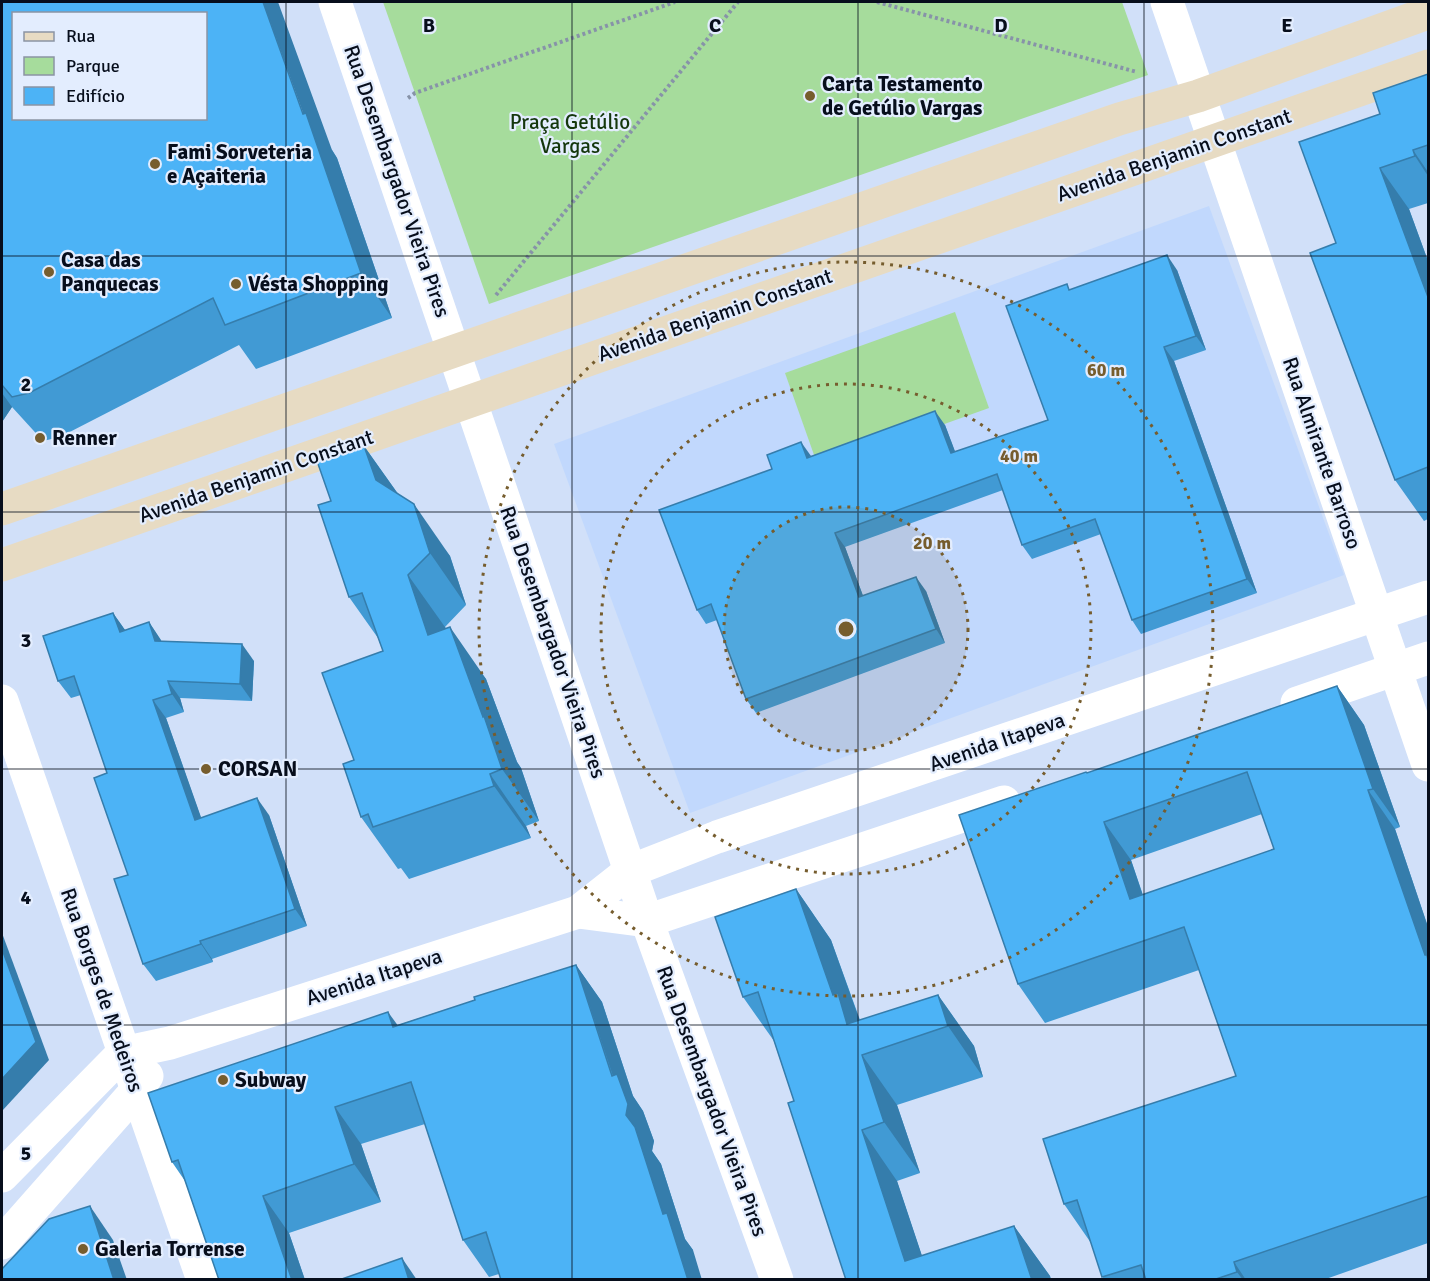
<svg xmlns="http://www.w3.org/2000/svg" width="1430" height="1281" font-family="Signika,sans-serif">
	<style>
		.built { fill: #c1d8fd }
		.green { fill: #a6dc9c }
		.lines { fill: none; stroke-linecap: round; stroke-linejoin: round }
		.path { stroke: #8793a8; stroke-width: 4; stroke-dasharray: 3 3; stroke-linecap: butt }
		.street { stroke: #fff; stroke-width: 33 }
		.secondary { stroke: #e7dbc3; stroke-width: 33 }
		.wall { fill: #419ad4; fill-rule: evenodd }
		.shaded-wall { fill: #357dac }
		.building { fill: #4cb3f6; stroke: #357dac; stroke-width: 1.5; fill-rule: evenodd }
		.grid { fill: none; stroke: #070e1c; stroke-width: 1.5; stroke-opacity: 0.55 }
		.ring { fill: none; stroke: #765d2e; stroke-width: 3; stroke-dasharray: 3 6 }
		.poi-dot { fill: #765d2e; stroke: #e3edfe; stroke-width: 2 }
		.labels { text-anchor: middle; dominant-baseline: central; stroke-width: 4.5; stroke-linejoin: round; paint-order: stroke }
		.poi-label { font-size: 21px; font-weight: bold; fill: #070e1c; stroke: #e3edfe; text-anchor: start }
		.park-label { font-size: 21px; fill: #14370c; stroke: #e3edfe }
		.street-label { font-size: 21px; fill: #070e1c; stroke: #e3edfe }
		.grid-label { font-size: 20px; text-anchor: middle; font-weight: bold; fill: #070e1c; stroke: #e3edfe; stroke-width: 4.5; stroke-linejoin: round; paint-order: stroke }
		.centre { fill: #765d2e; stroke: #e3edfe; stroke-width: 3 }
		.ring-label { font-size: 18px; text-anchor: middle; font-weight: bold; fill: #765d2e; stroke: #e3edfe; stroke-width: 4.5; stroke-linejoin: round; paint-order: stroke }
	</style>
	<rect width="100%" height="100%" fill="#d1e0f9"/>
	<!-- built -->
	<polygon class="built" points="1209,206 1344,575 690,813 554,444"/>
	<!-- green -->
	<g class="green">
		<polygon points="383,2 1122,2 1148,75 489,304"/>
		<polygon points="955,312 989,408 819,469 785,373"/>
	</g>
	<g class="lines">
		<!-- path -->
		<g class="path">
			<polyline points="877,2 1137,72"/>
			<polyline points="408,98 415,93 675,2"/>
			<polyline points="496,295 738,2"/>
		</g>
		<!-- street -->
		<g class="street">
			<polyline points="335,2 647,921 777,1280"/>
			<polyline points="1167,2 1428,765"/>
			<polyline points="2,701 203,1280"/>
			<polyline points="1297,703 1428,658"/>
			<polyline points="578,912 647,921 1004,802"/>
			<polyline points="2,1176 123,1053 170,1043 578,912 630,871 717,837 1428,597"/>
			<polyline points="2,1243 137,1090 147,1076"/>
		</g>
		<!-- secondary -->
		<g class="secondary">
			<polyline points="2,509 1119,119 1198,96 1428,13"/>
			<polyline points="2,565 1428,66"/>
		</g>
	</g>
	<!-- wall -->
	<g class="wall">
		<polygon points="2,2 332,150 337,158 392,318 256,369 239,345 60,437 43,441 12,407 2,422"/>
		<polygon points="1428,74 1428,203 1409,209 1428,261 1428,519 1424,521 1395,480 1336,243 1380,114"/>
		<polygon points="1177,270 1206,350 1174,361 1257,593 1141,634 1132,620 1101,534 1032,559 1022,545 1003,490 845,547 863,596 926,591 945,643 756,713 746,699 717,620 706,624 697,610 945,425 955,452 1048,420 1071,290"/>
		<polygon points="364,446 398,494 450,556 466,605 445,627 486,679 517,762 521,768 539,821 526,826 531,838 409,879 401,868 398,869 361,817 354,760 383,651 378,638 349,597 331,501"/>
		<polygon points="113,613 125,630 149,622 161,641 254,661 252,701 180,698 184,712 166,718 201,818 269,815 307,926 212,959 213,962 156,981 143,964 128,875 107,773 81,695 71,698 58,681"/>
		<path d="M 1337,686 L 1364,725 L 1400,827 L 1395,829 L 1428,927 L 1428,1243 L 1323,1280 L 1104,1280 L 1091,1243 L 1064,1204 L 1236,1076 L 1199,970 L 1045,1023 L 1018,984 L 1087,773 ZM 1262,814 L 1274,849 L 1143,895 L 1131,860 Z"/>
		<polygon points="796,889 831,940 860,1020 938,995 974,1046 983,1077 897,1105 920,1173 897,1181 922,1256 1014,1226 1050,1276 1051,1280 846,1280 794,1101 774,1041 743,997"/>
		<polygon points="576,965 602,1002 633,1096 643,1111 654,1141 652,1151 661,1164 685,1239 693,1250 499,1274 489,1277 463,1240 425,1124 361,1144 381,1202 289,1233 305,1280 219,1280 185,1181 172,1162 398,1025 475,1000"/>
	</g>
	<!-- shaded-wall -->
	<g class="shaded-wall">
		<polygon points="263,2 278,2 332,150 337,158 392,318 361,273"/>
		<polygon points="1413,150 1428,172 1428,176 1415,156"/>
		<polygon points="1380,168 1409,209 1428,261 1428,297"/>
		<polygon points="1167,255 1177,270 1206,350 1196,336"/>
		<polygon points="1164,347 1174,361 1257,593 1247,579"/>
		<polygon points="2,393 12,407 2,422"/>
		<polygon points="935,411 945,425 961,467 951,453"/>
		<polygon points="801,442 811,456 807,458"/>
		<polygon points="364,446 401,498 376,480"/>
		<polygon points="414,504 450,556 466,605 430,553"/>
		<polygon points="835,533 845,547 869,612 859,597"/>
		<polygon points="408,575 445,627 465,687 428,635"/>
		<polygon points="916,577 926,591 945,643 936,629"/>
		<polygon points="113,613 125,630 120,632"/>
		<polygon points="149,622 161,640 167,658 155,641"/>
		<polygon points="450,627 486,679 517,762 521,768 539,821 502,769"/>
		<polygon points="242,644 254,661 252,701 240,684"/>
		<polygon points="168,681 180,698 184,712 172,694"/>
		<polygon points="1337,686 1364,725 1400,827 1373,789"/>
		<polygon points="153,700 166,718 208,837 195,820"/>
		<polygon points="490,774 526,826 531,838 494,786"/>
		<polygon points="1368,790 1395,829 1428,927 1428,961 1425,955"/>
		<polygon points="257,798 269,815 307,926 295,909"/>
		<polygon points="1104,822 1131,860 1157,938 1130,899"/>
		<polygon points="796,889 831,940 863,1030 847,1024 833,995"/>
		<polygon points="2,933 49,1060 2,1111"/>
		<polygon points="200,941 212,959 213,962 201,944"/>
		<polygon points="576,965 602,1002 633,1096 643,1111 654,1141 652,1151 661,1164 685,1239 693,1250 702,1280 688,1280 626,1115"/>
		<polygon points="938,995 974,1046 983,1077 948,1026"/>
		<polygon points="388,1012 415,1049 393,1027"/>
		<polygon points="862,1055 897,1105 920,1173 884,1122"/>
		<polygon points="335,1107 361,1144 381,1202 354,1164"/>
		<polygon points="862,1130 897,1181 930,1280 905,1261"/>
		<polygon points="263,1196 289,1233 305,1280 292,1280"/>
		<polygon points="90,1206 113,1240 127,1280 114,1280"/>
		<polygon points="1014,1226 1050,1276 1051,1280 1032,1280"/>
		<polygon points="402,1258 417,1280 409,1280"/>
		<polygon points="1234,1262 1246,1280 1243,1280 1237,1272"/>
	</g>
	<!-- building -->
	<g class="building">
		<path d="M 2,2 L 263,2 L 303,114 L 306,113 L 361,273 L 225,325 L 213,298 L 29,393 L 12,397 L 2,385 ZM 14,14 L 206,14 L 206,118 L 14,118 Z"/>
		<polygon points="1428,74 1428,145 1413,150 1415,156 1380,168 1428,297 1428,467 1395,480 1310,253 1336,243 1299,142 1380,114 1373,93"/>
		<polygon points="1167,255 1196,336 1164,347 1247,579 1132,620 1095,519 1022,545 997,474 835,533 859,597 916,577 936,629 746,699 711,604 697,610 659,510 772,469 767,455 801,442 807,458 935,411 951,453 1048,420 1006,306 1067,284 1069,290"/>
		<polygon points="364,446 376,480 414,504 430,553 408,575 428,635 450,627 483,717 484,716 502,769 490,774 494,786 373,827 368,814 361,817 343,764 354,760 322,673 383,651 362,593 349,597 318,505 331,501 317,461"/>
		<polygon points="113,613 120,632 149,622 155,641 242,644 240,684 168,681 172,694 153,700 195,820 257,798 295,909 200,941 201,944 143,964 114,879 128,875 94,778 107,773 74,676 58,681 43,636"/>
		<path d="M 1337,686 L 1373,789 L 1368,790 L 1425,955 L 1427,955 L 1428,960 L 1428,1196 L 1234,1262 L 1237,1272 L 1213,1280 L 1146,1280 L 1141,1265 L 1102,1277 L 1077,1200 L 1064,1204 L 1043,1139 L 1236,1076 L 1184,927 L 1018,984 L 959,815 L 1086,772 L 1087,773 ZM 1247,772 L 1274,849 L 1130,899 L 1104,822 Z"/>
		<polygon points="796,889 833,995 838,993 847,1024 938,995 948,1026 862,1055 884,1122 862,1130 905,1261 1014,1226 1032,1280 846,1280 788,1103 794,1101 758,992 743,997 715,917"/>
		<polygon points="2,949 36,1042 2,1079"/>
		<polygon points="576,965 612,1076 617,1074 628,1104 626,1115 635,1127 663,1214 667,1213 688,1280 501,1280 486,1232 463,1240 411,1082 335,1107 354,1164 263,1196 292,1280 219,1280 178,1160 172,1162 148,1093 388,1012 393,1027 475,1000 474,997"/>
		<polygon points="90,1206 114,1280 2,1280 2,1269 49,1219"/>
		<polygon points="402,1258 409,1280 339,1280"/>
	</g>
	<!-- grid -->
	<path class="grid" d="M 286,2 L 286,1280M 572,2 L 572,1280M 858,2 L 858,1280M 1144,2 L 1144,1280M 2,256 L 1428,256M 2,512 L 1428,512M 2,769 L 1428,769M 2,1025 L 1428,1025"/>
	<!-- distance rings -->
	<circle cx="846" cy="629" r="122" fill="#765d2e" fill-opacity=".12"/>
	<g class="ring">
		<circle cx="846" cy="629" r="122"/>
		<circle cx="846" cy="629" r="245"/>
		<circle cx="846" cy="629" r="367"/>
	</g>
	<!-- markers -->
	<g class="poi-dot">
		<circle cx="810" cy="96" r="6"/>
		<circle cx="155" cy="164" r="6"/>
		<circle cx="49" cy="272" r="6"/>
		<circle cx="236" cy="284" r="6"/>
		<circle cx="40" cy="438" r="6"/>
		<circle cx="206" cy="769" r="6"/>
		<circle cx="223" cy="1080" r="6"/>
		<circle cx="83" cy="1249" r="6"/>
	</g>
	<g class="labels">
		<!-- poi labels -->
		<g class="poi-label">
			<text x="822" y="84">Carta Testamento<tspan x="822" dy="24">de Getúlio Vargas</tspan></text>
			<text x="167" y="152">Fami Sorveteria<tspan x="167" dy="24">e Açaiteria</tspan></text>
			<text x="61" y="260">Casa das<tspan x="61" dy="24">Panquecas</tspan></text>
			<text x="248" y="284">Vésta Shopping</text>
			<text x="52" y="438">Renner</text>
			<text x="218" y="769">CORSAN</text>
			<text x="235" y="1080">Subway</text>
			<text x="95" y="1249">Galeria Torrense</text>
		</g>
		<!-- park labels -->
		<g class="park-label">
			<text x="570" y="122">Praça Getúlio<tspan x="570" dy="24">Vargas</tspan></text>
		</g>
		<!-- street labels -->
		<g class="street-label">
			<text transform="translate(1174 155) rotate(-19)">Avenida Benjamin Constant</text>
			<text transform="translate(397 181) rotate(71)">Rua Desembargador Vieira Pires</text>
			<text transform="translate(715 315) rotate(-19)">Avenida Benjamin Constant</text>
			<text transform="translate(1322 453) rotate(71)">Rua Almirante Barroso</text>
			<text transform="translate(256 476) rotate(-19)">Avenida Benjamin Constant</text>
			<text transform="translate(553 642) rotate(71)">Rua Desembargador Vieira Pires</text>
			<text transform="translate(997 742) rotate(-19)">Avenida Itapeva</text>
			<text transform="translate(374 977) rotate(-18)">Avenida Itapeva</text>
			<text transform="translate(102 990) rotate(71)">Rua Borges de Medeiros</text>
			<text transform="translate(712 1101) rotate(70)">Rua Desembargador Vieira Pires</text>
		</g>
	</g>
	<g class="grid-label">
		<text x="429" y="32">B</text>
		<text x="715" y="32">C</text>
		<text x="1001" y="32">D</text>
		<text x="1287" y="32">E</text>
		<text x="26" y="391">2</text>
		<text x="26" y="647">3</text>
		<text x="26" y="904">4</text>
		<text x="26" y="1160">5</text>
	</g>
	<circle cx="846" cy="629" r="9" class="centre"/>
	<g class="ring-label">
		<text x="1106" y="376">60 m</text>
		<text x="1019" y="462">40 m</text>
		<text x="932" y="549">20 m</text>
	</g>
	<!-- border -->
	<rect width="1430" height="1281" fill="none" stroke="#070e1c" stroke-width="6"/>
	<!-- legend -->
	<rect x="12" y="12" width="195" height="108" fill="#e3edfe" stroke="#8b94a4" stroke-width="1.5"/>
	<rect x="24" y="32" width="30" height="9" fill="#e7dbc3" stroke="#8b94a4" stroke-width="1.5"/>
	<text x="66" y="42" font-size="18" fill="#070e1c">Rua</text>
	<rect x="24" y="57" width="30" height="18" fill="#a6dc9c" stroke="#8b94a4" stroke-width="1.5"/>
	<text x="66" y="72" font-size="18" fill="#070e1c">Parque</text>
	<rect x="24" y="87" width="30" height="18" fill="#4cb3f6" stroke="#8b94a4" stroke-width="1.5"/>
	<text x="66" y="102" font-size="18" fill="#070e1c">Edifício</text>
</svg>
